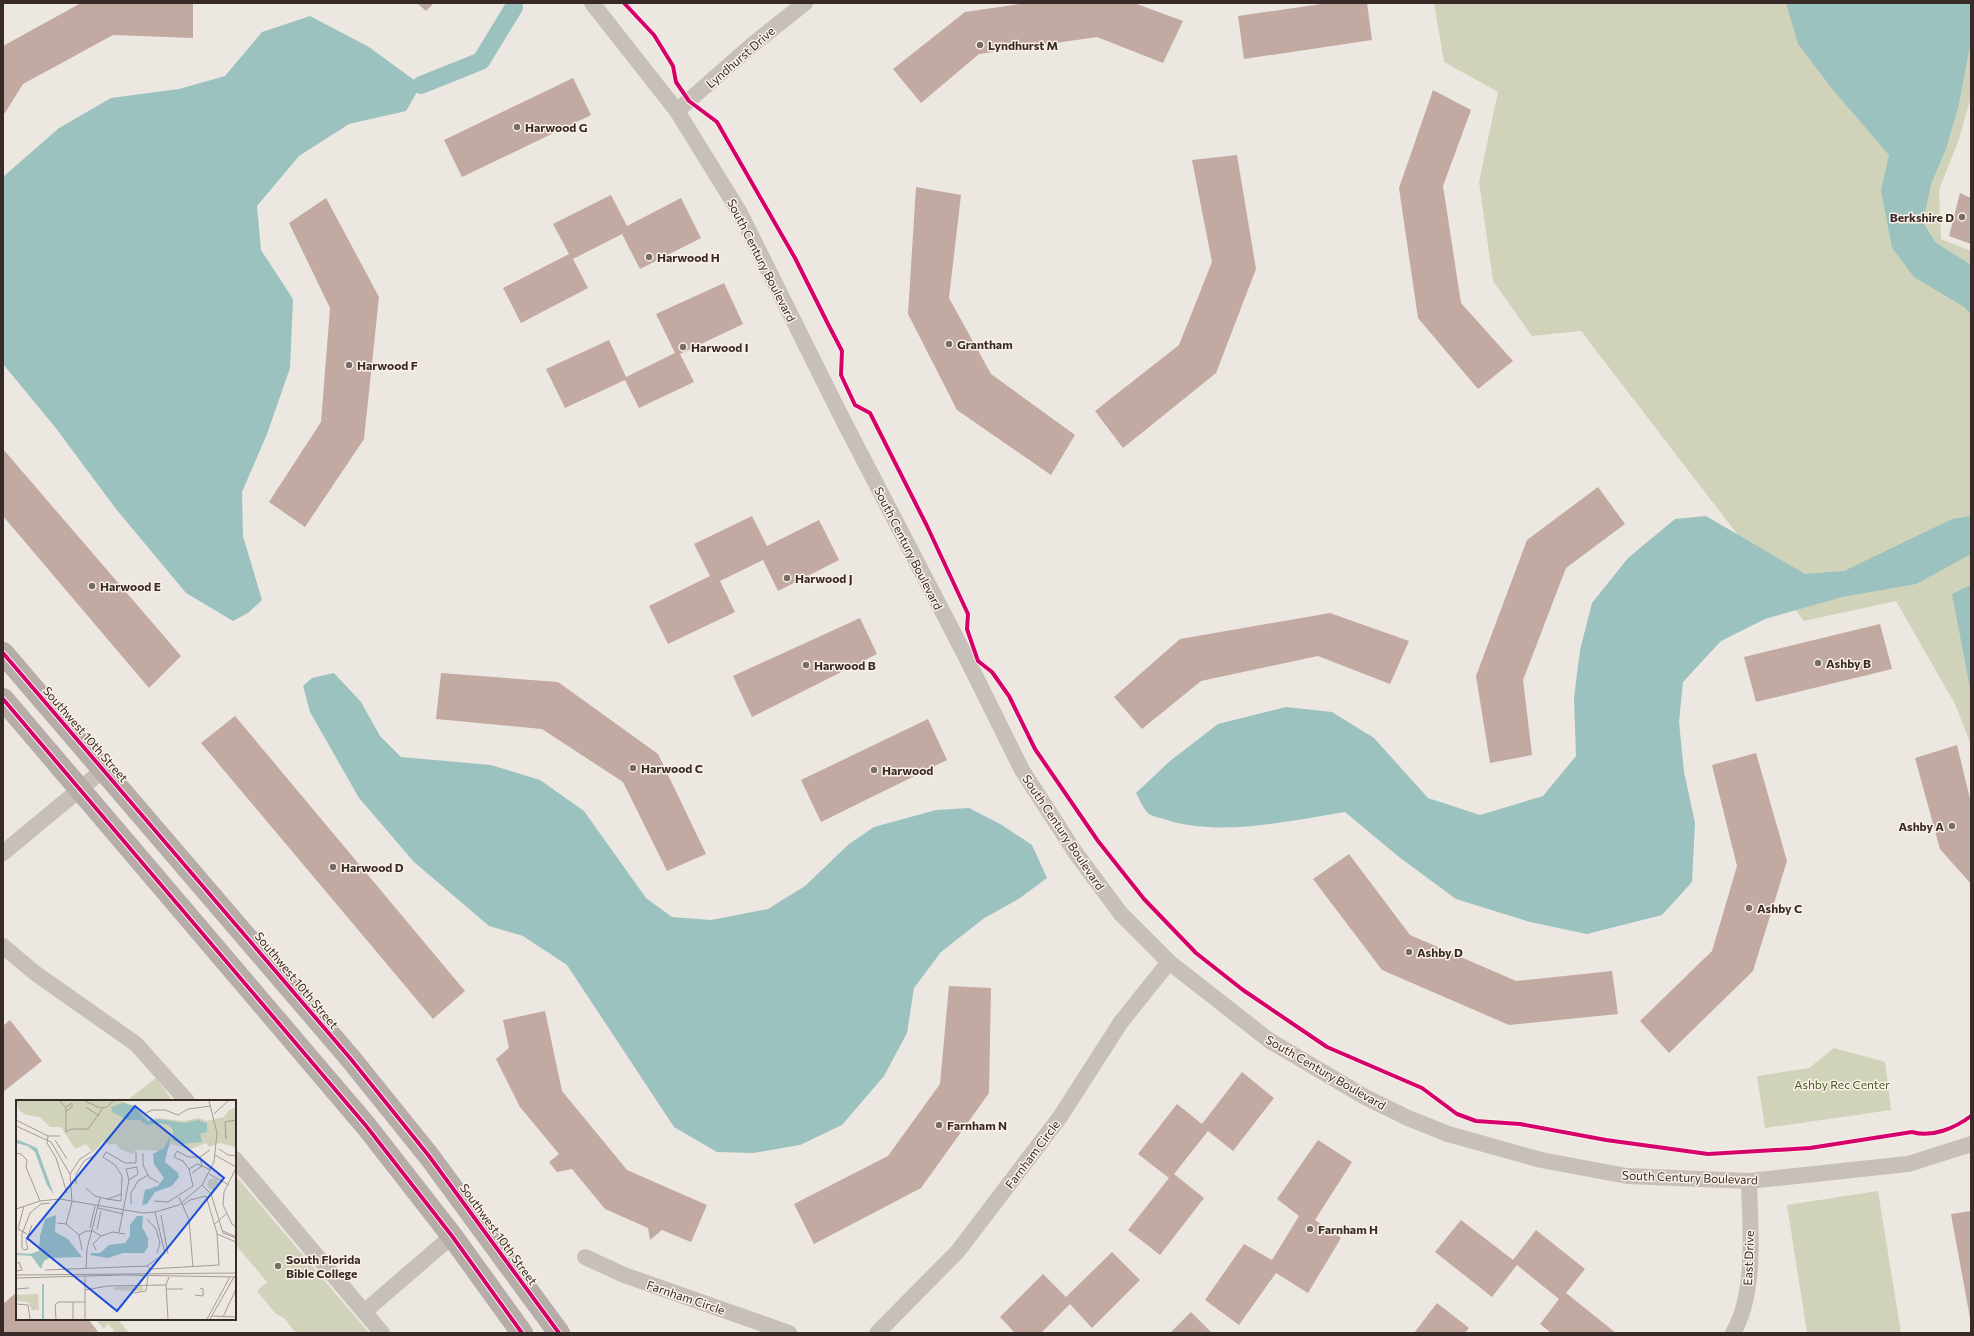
<svg xmlns="http://www.w3.org/2000/svg" width="1974" height="1336" font-family="Commissioner,sans-serif">
	<style>
		.green { fill: #d0d3ba }
		.water { fill: #9bc2bf }
		.lines { fill: none; stroke-linecap: round; stroke-linejoin: round }
		.canal { stroke: #9bc2bf; stroke-width: 18 }
		.building { fill: #c2a9a1 }
		.street { stroke: #c7bfb9; stroke-width: 16 }
		.primary { stroke: #b6ada8; stroke-width: 22 }
		.cycleway-casing { stroke: #fbf1e7; stroke-width: 6 }
		.cycleway { stroke: #d6006c; stroke-width: 4 }
		.poi-dot { fill: #776d68; stroke: #fbf1e7; stroke-width: 1.5 }
		.labels { text-anchor: middle; dominant-baseline: central; stroke-width: 3; stroke-linejoin: round; paint-order: stroke }
		.poi-label { font-size: 12px; font-weight: bold; fill: #382b27; stroke: #fbf1e7; text-anchor: start }
		.street-label { font-size: 12px; fill: #382b27; stroke: #fbf1e7 }
		.park-label { font-size: 12px; fill: #495829; stroke: #fbf1e7 }
		.inset-river { fill: none; stroke: #9bc2bf; stroke-width: 2 }
		.inset-road { fill: none; stroke: #a59c97; stroke-width: 1 }
		.view { fill: #1d4ed8; fill-opacity: 0.15; stroke: #1d4ed8; stroke-width: 2 }
		.inset-edge { fill: none; stroke: #382b27; stroke-width: 2 }
	</style>
	<rect width="100%" height="100%" fill="#ede7e1"/>
	<!-- green -->
	<g class="green">
		<polygon points="1434,3 1971,3 1971,97 1959,139 1939,190 1941,239 1971,251 1971,745 1955,704 1896,601 1804,621 1581,331 1532,336 1493,281 1479,182 1498,92 1444,62"/>
		<polygon points="1834,1048 1885,1062 1891,1110 1765,1128 1757,1076 1809,1068"/>
		<polygon points="156,1078 170,1097 171,1101 126,1101"/>
		<polygon points="235,1175 369,1333 296,1333 284,1318 276,1314 257,1291 267,1282 235,1244"/>
		<polygon points="1878,1191 1901,1333 1807,1333 1787,1205"/>
		<polygon points="95,1319 118,1319 129,1333 114,1333 113,1329 108,1324 104,1329"/>
	</g>
	<!-- water -->
	<g class="water">
		<polygon points="1786,3 1970,3 1970,45 1959,104 1946,149 1931,184 1923,222 1935,242 1971,265 1971,314 1964,307 1914,277 1892,248 1881,190 1889,155 1833,90 1798,44"/>
		<polygon points="310,16 369,47 421,85 406,111 349,124 299,156 257,206 261,250 293,299 290,368 267,434 242,492 243,536 262,600 248,613 233,621 186,593 116,509 55,427 3,364 3,177 59,128 111,98 179,89 225,76 262,32"/>
		<path d="M 1706,516 L 1805,574 L 1844,571 L 1952,519 L 1971,516 L 1971,554 L 1916,584 L 1842,597 L 1765,619 L 1721,641 L 1683,682 L 1679,722 L 1684,772 L 1695,823 L 1692,882 L 1662,915 L 1587,934 L 1530,922 L 1456,899 L 1399,857 L 1345,812 C 1289,821 1221,837 1167,820 C 1162,818 1154,817 1149,814 C 1143,809 1140,800 1136,793 L 1170,761 L 1218,724 L 1286,707 L 1332,712 L 1374,738 L 1428,798 L 1480,815 L 1543,796 L 1576,756 L 1574,698 L 1580,650 L 1592,603 L 1628,558 L 1675,519 Z"/>
		<polygon points="1971,585 1971,693 1952,594"/>
		<polygon points="334,673 361,702 380,736 401,757 491,765 540,780 584,811 646,898 672,917 711,920 768,909 805,886 849,844 874,827 936,810 969,808 1002,825 1032,845 1047,878 1020,898 983,919 941,952 914,988 907,1033 884,1076 842,1125 800,1145 753,1153 717,1152 674,1127 567,965 523,936 489,926 414,862 359,798 310,712 303,686 312,678"/>
	</g>
	<g class="lines">
		<!-- canal -->
		<polyline class="canal" points="421,85 481,61 514,7"/>
	</g>
	<!-- building -->
	<g class="building">
		<polygon points="81,3 193,3 193,38 113,35 23,84 3,116 3,46"/>
		<polygon points="417,3 434,3 426,11"/>
		<polygon points="1026,3 1134,3 1183,21 1163,63 1097,37 979,54 921,103 893,69 965,12"/>
		<polygon points="1328,3 1367,3 1372,40 1244,59 1238,16"/>
		<polygon points="573,78 591,115 462,177 444,140"/>
		<polygon points="1433,90 1471,110 1443,186 1461,303 1513,361 1478,389 1418,318 1399,188"/>
		<polygon points="1237,155 1256,269 1216,373 1123,448 1095,411 1179,345 1212,262 1192,160"/>
		<polygon points="916,187 961,195 949,298 991,374 1075,435 1051,475 957,410 908,314"/>
		<polygon points="1960,193 1971,198 1971,244 1949,236"/>
		<polygon points="611,195 627,226 681,198 701,238 640,269 622,234 573,259 588,288 521,323 503,288 569,254 553,224"/>
		<polygon points="326,198 379,297 364,439 305,527 269,502 321,422 330,308 289,223"/>
		<polygon points="724,283 743,324 680,354 694,382 639,408 625,380 565,408 546,369 609,340 626,377 675,353 656,314"/>
		<polygon points="3,449 181,656 149,688 3,516"/>
		<polygon points="1598,487 1625,524 1566,568 1523,680 1532,755 1490,763 1476,676 1527,540"/>
		<polygon points="752,516 767,546 819,520 839,560 778,591 763,560 720,581 735,612 668,644 649,606 710,576 694,544"/>
		<polygon points="1330,613 1409,641 1390,684 1318,656 1201,681 1142,729 1114,697 1180,639"/>
		<polygon points="860,618 877,654 752,717 733,676"/>
		<polygon points="1880,624 1892,669 1756,702 1744,657"/>
		<polygon points="441,673 558,682 658,754 706,854 667,871 623,782 542,729 436,719"/>
		<polygon points="235,716 465,991 433,1019 201,743"/>
		<polygon points="928,719 947,760 821,822 801,780"/>
		<polygon points="1957,745 1971,803 1971,884 1940,849 1915,758"/>
		<polygon points="1756,753 1787,861 1753,971 1669,1053 1640,1021 1712,951 1737,866 1712,765"/>
		<polygon points="1349,854 1410,935 1516,981 1612,971 1618,1014 1509,1025 1382,970 1313,879"/>
		<polygon points="949,986 991,988 989,1093 921,1188 814,1244 794,1204 888,1156 940,1084"/>
		<polygon points="545,1011 562,1091 627,1170 707,1205 691,1242 662,1230 650,1240 648,1228 605,1209 572,1169 557,1172 549,1162 559,1154 520,1107 496,1059 509,1048 503,1020"/>
		<polygon points="10,1020 42,1061 3,1092 3,1026"/>
		<polygon points="1242,1072 1274,1098 1233,1151 1208,1131 1174,1174 1204,1198 1160,1255 1128,1230 1169,1178 1138,1154 1177,1104 1202,1124"/>
		<polygon points="1318,1140 1352,1162 1315,1220 1341,1238 1308,1293 1276,1273 1239,1325 1205,1300 1244,1244 1272,1260 1299,1216 1277,1199"/>
		<polygon points="1971,1211 1971,1318 1970,1318 1951,1214"/>
		<polygon points="1461,1220 1513,1260 1536,1230 1585,1269 1566,1293 1616,1333 1551,1333 1540,1324 1559,1299 1517,1265 1492,1297 1435,1252"/>
		<polygon points="1112,1252 1140,1280 1092,1328 1070,1304 1041,1333 1015,1333 1000,1317 1043,1274 1066,1297"/>
		<polygon points="17,1292 17,1319 88,1319 99,1333 3,1333 3,1304"/>
		<polygon points="1437,1303 1469,1328 1465,1333 1414,1333"/>
		<polygon points="1191,1312 1212,1333 1170,1333"/>
	</g>
	<g class="lines">
		<!-- street -->
		<g class="street">
			<polyline points="592,3 677,111 740,213 841,416 965,655 1022,770 1075,852 1121,914 1169,962 1270,1041 1365,1097 1408,1118 1448,1134 1541,1160 1627,1176 1749,1181 1908,1164 1971,1144"/>
			<polyline points="677,111 752,45 805,3"/>
			<polyline points="3,853 103,770"/>
			<polyline points="3,946 35,973 136,1044 187,1101"/>
			<polyline points="235,1159 382,1333"/>
			<polyline points="585,1257 624,1275 789,1333"/>
			<polyline points="364,1312 452,1236"/>
			<polyline points="877,1333 958,1251 1060,1117 1121,1022 1169,962"/>
			<path d="M 1733,1333 C 1757,1292 1750,1228 1749,1181"/>
		</g>
		<!-- primary -->
		<g class="primary">
			<polyline points="3,653 350,1058 429,1156 559,1333"/>
			<polyline points="3,699 367,1127 452,1236 522,1333"/>
		</g>
		<!-- cycleway casing -->
		<g class="cycleway-casing">
			<g id="cycleway">
				<path d="M 624,3 L 654,35 L 673,66 L 676,82 L 689,101 L 717,122 L 795,258 L 828,324 L 842,351 L 841,375 L 855,405 L 870,413 L 927,526 L 968,614 L 967,629 L 978,661 L 992,672 L 1009,696 L 1035,749 L 1098,841 L 1144,899 L 1196,953 L 1243,990 L 1327,1047 L 1422,1088 L 1457,1114 L 1476,1121 L 1520,1124 L 1606,1140 L 1708,1154 L 1810,1148 L 1912,1132 C 1932,1138 1955,1128 1971,1116"/>
				<polyline points="3,653 350,1058 429,1156 559,1333"/>
				<polyline points="3,699 367,1127 452,1236 522,1333"/>
			</g>
		</g>
		<!-- cycleway -->
		<use href="#cycleway" class="cycleway"/>
	</g>
	<!-- markers -->
	<g class="poi-dot">
		<circle cx="980" cy="45" r="4"/>
		<circle cx="517" cy="127" r="4"/>
		<circle cx="1962" cy="217" r="4"/>
		<circle cx="649" cy="257" r="4"/>
		<circle cx="949" cy="344" r="4"/>
		<circle cx="683" cy="347" r="4"/>
		<circle cx="349" cy="365" r="4"/>
		<circle cx="787" cy="578" r="4"/>
		<circle cx="92" cy="586" r="4"/>
		<circle cx="1818" cy="663" r="4"/>
		<circle cx="806" cy="665" r="4"/>
		<circle cx="633" cy="768" r="4"/>
		<circle cx="874" cy="770" r="4"/>
		<circle cx="1952" cy="826" r="4"/>
		<circle cx="333" cy="867" r="4"/>
		<circle cx="1749" cy="908" r="4"/>
		<circle cx="1409" cy="952" r="4"/>
		<circle cx="939" cy="1125" r="4"/>
		<circle cx="1310" cy="1229" r="4"/>
		<circle cx="278" cy="1266" r="4"/>
	</g>
	<g class="labels">
		<!-- poi labels -->
		<g class="poi-label">
			<text x="988" y="45">Lyndhurst M</text>
			<text x="525" y="127">Harwood G</text>
			<text x="1954" y="217" text-anchor="end">Berkshire D</text>
			<text x="657" y="257">Harwood H</text>
			<text x="957" y="344">Grantham</text>
			<text x="691" y="347">Harwood I</text>
			<text x="357" y="365">Harwood F</text>
			<text x="795" y="578">Harwood J</text>
			<text x="100" y="586">Harwood E</text>
			<text x="1826" y="663">Ashby B</text>
			<text x="814" y="665">Harwood B</text>
			<text x="641" y="768">Harwood C</text>
			<text x="882" y="770">Harwood</text>
			<text x="1944" y="826" text-anchor="end">Ashby A</text>
			<text x="341" y="867">Harwood D</text>
			<text x="1757" y="908">Ashby C</text>
			<text x="1417" y="952">Ashby D</text>
			<text x="947" y="1125">Farnham N</text>
			<text x="1318" y="1229">Farnham H</text>
			<text x="286" y="1259">South Florida<tspan x="286" dy="14">Bible College</tspan></text>
		</g>
		<!-- street labels -->
		<g class="street-label">
			<text transform="translate(740 57) rotate(-41)">Lyndhurst Drive</text>
			<text transform="translate(762 260) rotate(63)">South Century Boulevard</text>
			<text transform="translate(909 548) rotate(63)">South Century Boulevard</text>
			<text transform="translate(86 734) rotate(49)">Southwest 10th Street</text>
			<text transform="translate(1064 832) rotate(56)">South Century Boulevard</text>
			<text transform="translate(297 980) rotate(50)">Southwest 10th Street</text>
			<text transform="translate(1326 1072) rotate(30)">South Century Boulevard</text>
			<text transform="translate(1032 1154) rotate(-53)">Farnham Circle</text>
			<text transform="translate(1690 1177) rotate(2)">South Century Boulevard</text>
			<text transform="translate(499 1234) rotate(54)">Southwest 10th Street</text>
			<text transform="translate(1748 1258) rotate(-88)">East Drive</text>
			<text transform="translate(686 1297) rotate(19)">Farnham Circle</text>
		</g>
		<!-- park labels -->
		<g class="park-label">
			<text x="1842" y="1084">Ashby Rec Center</text>
		</g>
	</g>
	<!-- overview -->
	<g transform="translate(16 1100)">
		<rect width="220" height="220" fill="#ede7e1"/>
		<path d="M 0,1 L 105,1 L 122,7 L 133,21 L 140,18 L 168,21 L 182,18 L 191,21 L 208,17 L 212,11 L 220,7 L 220,47 L 204,43 L 193,47 L 190,43 L 175,49 L 155,44 L 151,51 L 120,50 L 117,54 L 104,49 L 99,43 L 94,45 L 87,41 L 77,53 L 70,44 L 59,49 L 45,27 L 34,27 L 24,17 L 10,15 L 3,10 ZM191.5 84a5.5 5.5 0 1 1 11 0a5.5 5.5 0 1 1-11 0ZM 126,186 L 128,190 L 124,191 L 97,190 L 99,187 ZM 22,194 L 23,210 L 16,210 L 12,202 L 0,201 L 0,195 Z" fill="#d0d3ba"/>
		<path d="M 107,3 L 118,6 L 131,21 L 143,19 L 168,23 L 182,20 L 191,23 L 191,32 L 184,34 L 186,42 L 166,44 L 157,40 L 157,30 L 152,25 L 143,23 L 131,25 L 124,20 L 112,20 L 96,12 L 95,7 ZM 155,34 L 149,62 L 162,73 L 163,77 L 156,86 L 139,92 L 131,104 L 126,105 L 129,90 L 142,86 L 148,78 L 138,64 L 137,54 L 148,48 ZM 0,39 L 21,48 L 38,95 L 31,85 L 19,52 L 12,46 L 0,43 ZM 40,115 L 39,132 L 52,139 L 66,157 L 33,158 L 28,161 L 25,169 L 14,154 L 23,151 L 24,136 L 29,119 ZM 121,116 L 127,116 L 126,127 L 132,138 L 132,147 L 128,153 L 107,153 L 92,158 L 74,155 L 75,153 L 84,153 L 93,145 L 109,143 L 114,136 L 114,125 Z" fill="#9bc2bf"/>
		<path class="inset-river" d="M 0,154 L 17,155M 27,184 L 27,219"/>
		<path class="inset-road" d="M 44,1 L 50,8 L 50,32 L 55,29 L 72,29 L 87,8M 69,1 L 84,8 L 91,7 L 97,1M 50,7 L 56,3 L 56,7 L 50,11M 70,7 L 83,16M 130,13 L 136,10 L 149,10 L 162,15 L 172,9 L 195,6M 198,14 L 212,1M 0,20 L 32,36 L 44,36M 0,26 L 35,42 L 54,74 L 56,102 L 50,124M 32,36 L 31,43 L 40,58 L 51,93M 210,39 L 209,22 L 220,20M 39,40 L 51,59M 203,49 L 212,55 L 220,56M 0,53 L 5,54 L 11,60 L 10,67 L 24,101M 127,53 L 127,65 L 133,77 L 143,83M 199,55 L 220,67M 184,57 L 186,66 L 195,70M 220,68 L 208,92 L 207,105 L 216,124 L 220,127M 173,69 L 181,64 L 186,66M 176,73 L 186,66M 54,74 L 64,59 L 75,52M 193,74 L 213,85M 60,84 L 60,74 L 68,61 L 77,56M 186,85 L 195,94 L 207,133 L 220,138M 70,88 L 79,96 L 91,99 L 106,94M 163,97 L 173,120 L 177,167M 91,99 L 105,101 L 106,76 L 99,65 L 87,57 L 90,52 L 109,63 L 120,63 L 120,52M 138,101 L 152,102 L 177,86 L 173,69 L 167,61 L 158,57 L 161,51 L 172,57 L 184,57 L 194,50M 115,104 L 115,93 L 122,81 L 132,75M 8,106 L 2,129 L 11,134M 82,108 L 107,114M 0,109 L 24,101 L 44,99 L 127,113 L 139,112 L 163,105 L 186,85 L 198,62 L 201,33 L 193,1M 145,115 L 152,154M 131,119 L 140,129 L 144,143 L 141,153M 41,123 L 50,124 L 63,135 L 66,150M 199,124 L 211,113M 16,125 L 10,141 L 12,149 L 8,150 L 6,148 L 6,134 L 14,113 L 25,104 L 34,103M 74,128 L 79,106M 81,129 L 85,111M 77,131 L 85,136 L 97,132 L 109,134M 207,131 L 220,137M 103,132 L 113,80 L 110,69 L 121,67 L 122,74 L 113,80M 201,134 L 220,142M 63,135 L 70,131 L 77,131M 80,150 L 77,144 L 85,136M 0,164 L 3,162 L 6,170 L 0,171M 131,166 L 134,169 L 203,165 L 201,133 L 190,96 L 174,100 L 167,105M 70,169 L 71,149 L 84,98M 29,170 L 131,166 L 149,153 L 139,112M 0,175 L 220,173M 69,177 L 69,219M 0,178 L 107,175 L 220,177M 150,185 L 152,219M 0,189 L 13,188M 150,189 L 167,189M 69,190 L 92,186 L 150,185 L 153,177M 118,193 L 130,191 L 132,176M 179,195 L 187,196 L 187,189 L 184,188M 57,202 L 57,219M 0,204 L 12,205 L 14,219M 196,216 L 220,217M 207,217 L 220,189M 40,219 L 39,205 L 42,202 L 69,202M 191,219 L 214,177M 194,219 L 218,177"/>
		<path class="view" d="M 119,6 L 208,78 L 101,211 L 11,138 Z"/>
		<rect width="220" height="220" class="inset-edge"/>
	</g>
	<!-- border -->
	<rect width="1974" height="1336" fill="none" stroke="#382b27" stroke-width="8"/>
</svg>
